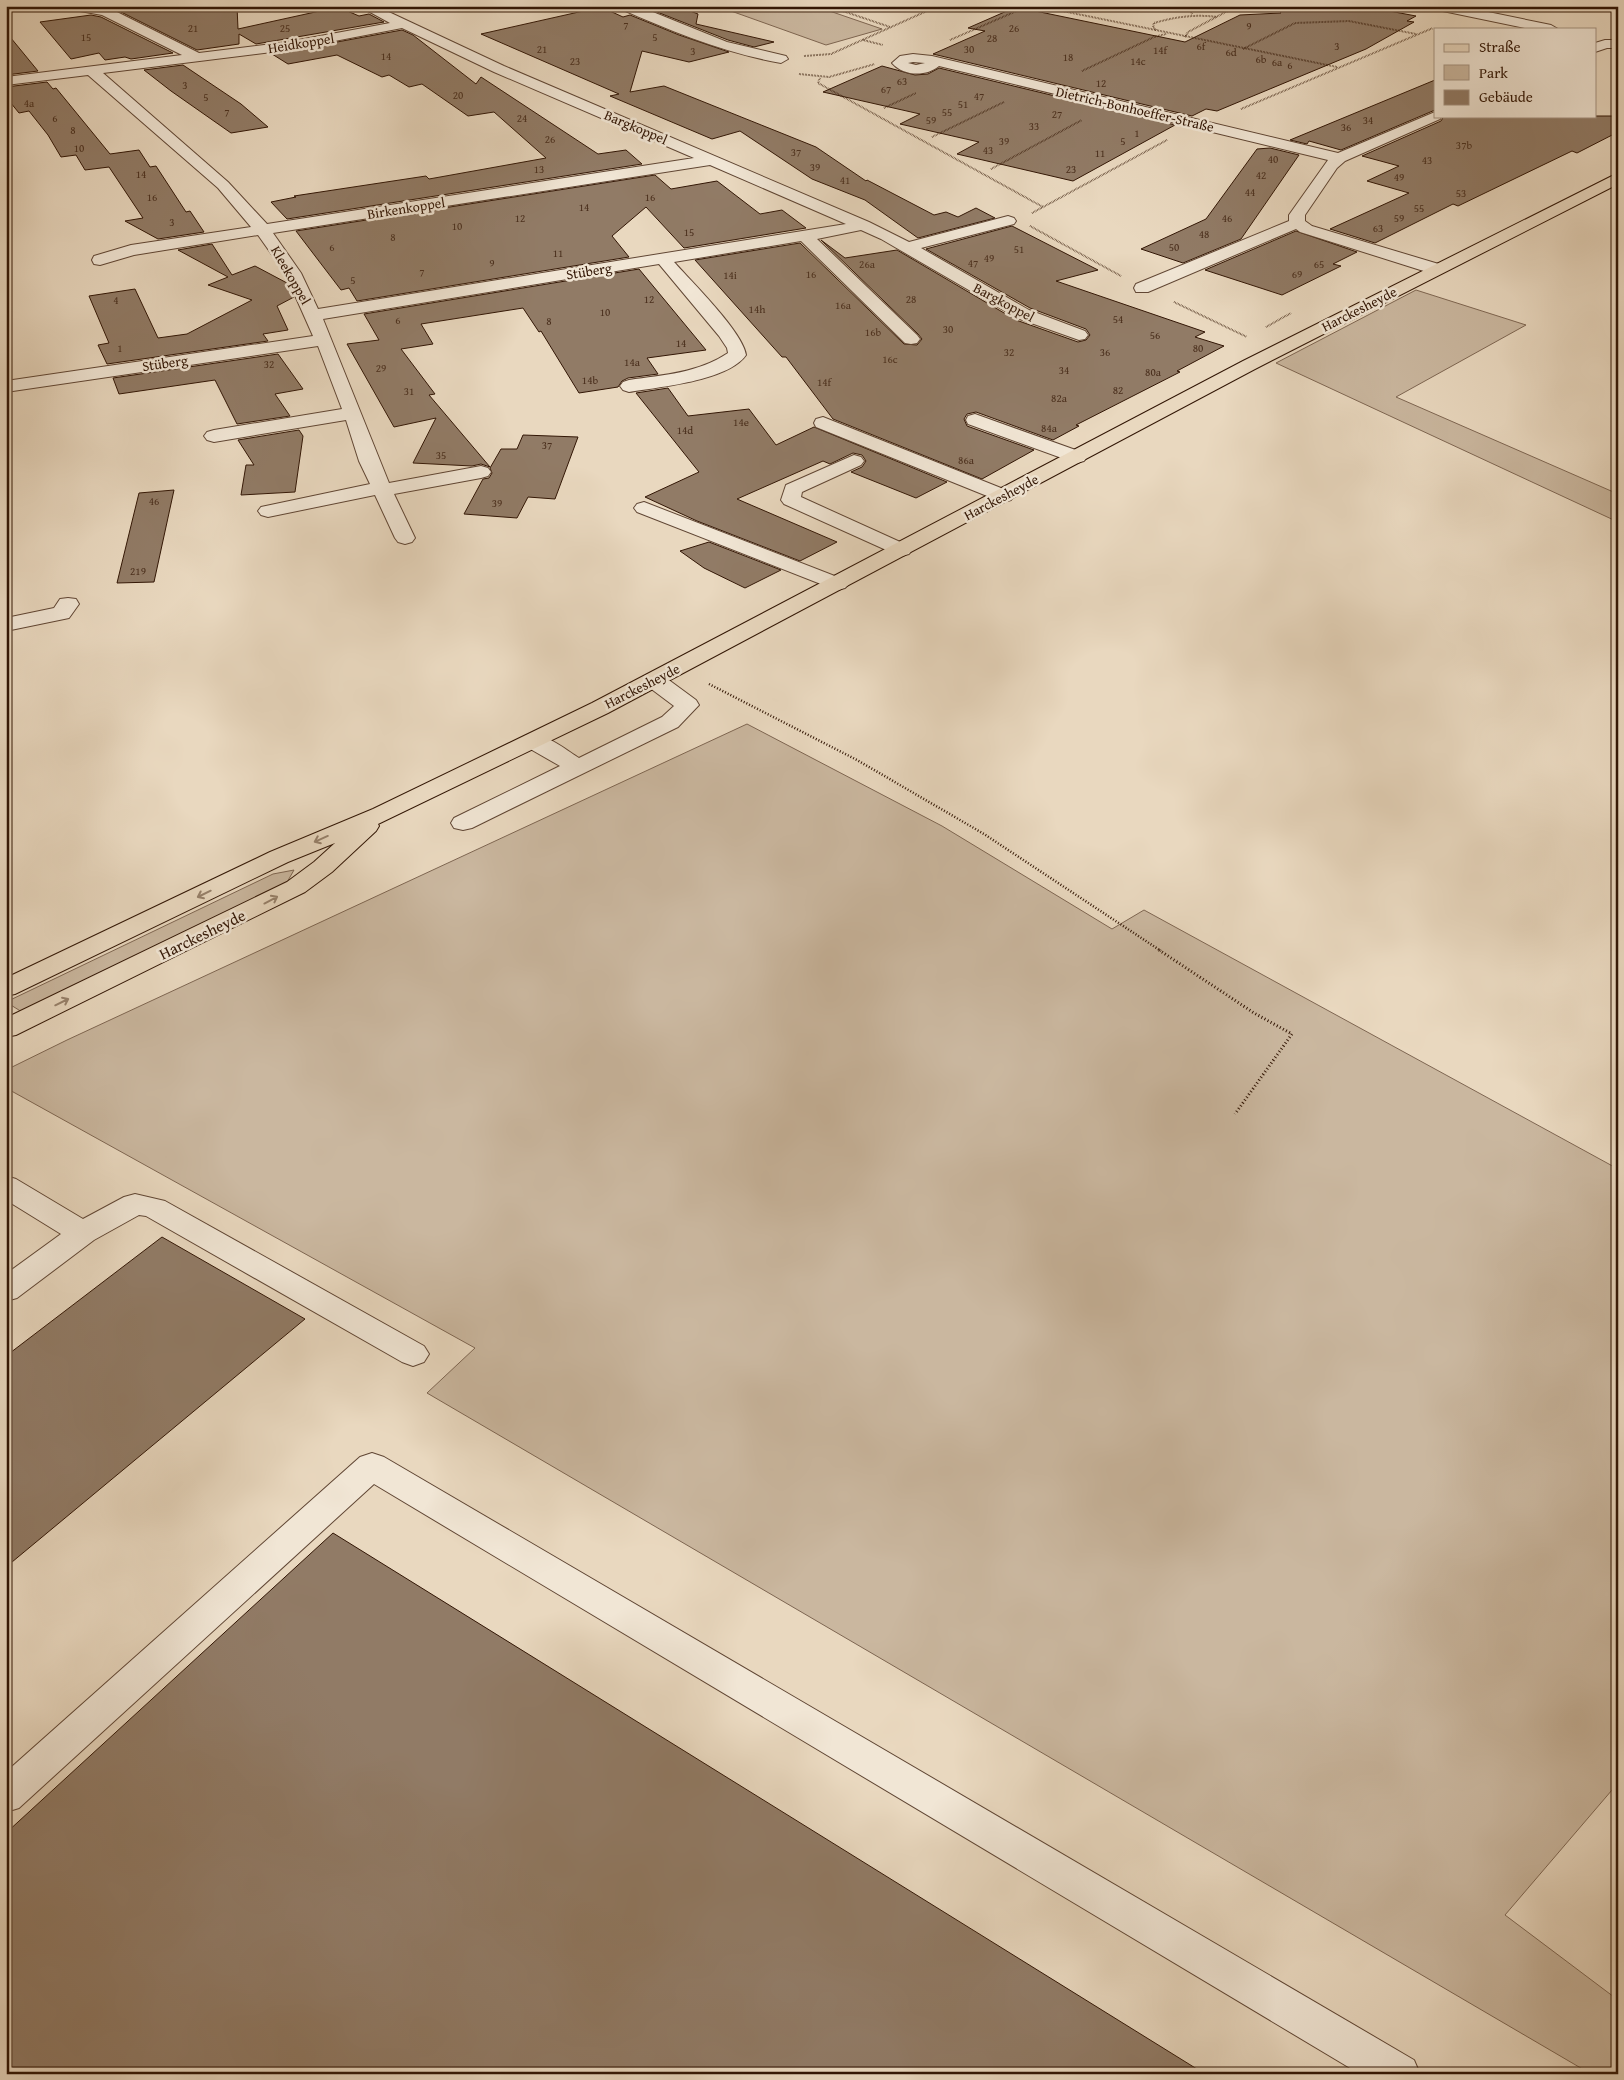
<svg xmlns="http://www.w3.org/2000/svg" width="1624" height="2080" font-family="'Gentium Book Plus',serif">
	<style>
		.green { fill: #cab79f; stroke: #7e6652 }
		.building { fill: #917b66; stroke: #321605 }
		.lines { fill: none; stroke-linecap: round; stroke-linejoin: round }
		.minor-casing { stroke: #604634; stroke-width: 2 }
		.major-casing { stroke: #321605; stroke-width: 2 }
		.path-far2 { stroke: #321605; stroke-width: 2; stroke-dasharray: 0.5 1; stroke-linecap: butt }
		.path-far1 { stroke: #321605; stroke-width: 2.5; stroke-dasharray: 1 2; stroke-linecap: butt }
		.path { stroke: #321605; stroke-width: 3; stroke-dasharray: 1 2.5; stroke-linecap: butt }
		.minor { fill: #f1e6d5; fill-rule: evenodd }
		.major { fill: #e9d8bf; fill-rule: evenodd }
		.oneway { stroke: #97816b }
		.labels { text-anchor: middle; dominant-baseline: central; stroke-width: 5; stroke-linejoin: round; paint-order: stroke }
		.far-number-label { font-size: 11px; fill: #4a2f1d }
		.far-street-label { font-size: 14px; fill: #321605; stroke: #f1e6d5 }
		.street-label { font-size: 16px; fill: #321605; stroke: #f1e6d5 }
	</style>
	<rect width="100%" height="100%" fill="#e9d8bf"/>
	<filter id="stains"><feTurbulence type="fractalNoise" baseFrequency=".004" numOctaves="4"/><feColorMatrix values="0 0 0 0 .2 0 0 0 0 .09 0 0 0 0 .02 0 0 0 .5 -.17"/></filter>
	<radialGradient id="worn" r=".72"><stop offset=".6" stop-color="#630" stop-opacity="0"/><stop offset="1" stop-color="#630" stop-opacity=".3"/></radialGradient>
	<!-- green -->
	<g class="green">
		<polygon points="717,6 815,6 882,29 826,45"/>
		<polygon points="1416,290 1526,325 1396,397 1618,494 1618,522 1276,363"/>
		<polygon points="747,724 942,826 1112,929 1144,910 1618,1169 1618,1783 1505,1915 1618,2000 1618,2074 1591,2074 427,1393 475,1348 6,1088 6,1070 67,1040"/>
		<polygon points="294,870 286,884 22,1012 6,1002 273,874"/>
	</g>
	<!-- building -->
	<g class="building">
		<polygon points="152,6 237,6 238,29 338,7 359,16 369,14 384,22 256,44 239,34 239,44 197,50 119,11"/>
		<polygon points="667,6 677,6 698,14 696,24 774,42 754,47 728,40 652,10"/>
		<polygon points="1275,6 1333,6 1350,10 1365,9 1368,7 1416,16 1407,21 1414,22 1366,49 1217,111 1206,109 1192,116 933,54 985,31 968,28 1016,7 1185,42 1240,15 1281,13"/>
		<polygon points="601,7 623,17 630,15 679,35 729,52 689,62 642,51 630,92 664,86 816,147 866,181 867,180 934,215 946,212 958,217 976,208 995,218 918,238 865,200 812,179 740,131 712,139 610,96 619,94 481,34"/>
		<polygon points="91,15 101,17 173,53 131,59 125,57 105,60 99,53 71,59 40,22"/>
		<polygon points="402,30 413,35 476,84 481,77 598,154 626,150 642,164 287,219 271,202 296,197 294,196 426,176 429,179 546,158 494,112 468,116 422,84 409,87 389,75 382,77 337,55 288,64 272,54"/>
		<polygon points="6,32 38,71 6,75"/>
		<polygon points="183,65 241,104 268,127 231,133 171,91 144,70"/>
		<polygon points="882,66 915,75 928,74 939,68 1175,125 1073,181 957,154 979,142 900,124 920,114 823,92"/>
		<polygon points="1435,80 1435,110 1341,150 1309,141 1307,144 1290,140"/>
		<polygon points="47,82 53,89 56,88 110,154 139,150 150,167 156,166 186,212 190,211 204,232 158,239 125,221 143,218 109,167 85,170 76,155 61,157 48,135 29,111 19,113 6,97 6,87"/>
		<polygon points="1444,116 1618,116 1618,132 1577,153 1572,151 1458,206 1453,204 1375,243 1330,229 1409,193 1367,181 1399,166 1362,156 1441,121"/>
		<polygon points="1270,148 1299,155 1241,239 1183,263 1141,249 1206,219 1257,149"/>
		<polygon points="655,175 671,189 717,181 760,214 782,210 806,228 684,248 646,207 612,236 629,257 357,301 349,288 341,290 296,231"/>
		<polygon points="1012,226 1098,270 1056,281 1205,332 1195,337 1224,346 1177,371 1180,372 1076,425 1079,426 1053,440 976,412 967,414 964,419 967,426 1034,450 982,479 833,419 786,357 782,357 695,260 800,243 904,344 917,345 922,339 918,334 821,240 845,258 897,250 1016,320 1078,342 1086,340 1090,335 1086,329 1030,308 926,249"/>
		<polygon points="1296,231 1357,252 1333,264 1341,266 1282,295 1205,270"/>
		<polygon points="212,244 232,275 255,266 287,283 294,297 277,306 288,330 263,334 268,341 107,364 98,345 109,343 89,296 135,289 158,338 187,334 252,300 208,285 228,277 178,250"/>
		<polygon points="639,269 706,350 647,358 658,374 628,378 622,381 618,387 579,393 541,331 539,332 523,308 421,324 433,344 401,349 435,394 429,395 490,467 481,464 472,466 413,463 436,418 394,427 347,344 379,340 364,314"/>
		<polygon points="278,354 303,389 275,394 290,416 237,424 215,380 119,394 113,378"/>
		<polygon points="668,388 688,416 749,409 776,445 814,427 947,482 916,498 851,472 862,467 866,461 862,455 853,453 830,464 823,461 737,499 837,542 800,561 697,521 645,497 699,472 636,393"/>
		<polygon points="299,430 303,436 295,492 241,495 246,465 254,465 238,440"/>
		<polygon points="523,435 578,437 555,499 528,497 517,518 464,514 483,479 489,478 492,473 490,468 501,449 517,449"/>
		<polygon points="174,490 154,582 117,583 139,493"/>
		<polygon points="709,542 781,570 745,588 704,568 680,551"/>
		<polygon points="162,1237 305,1319 6,1567 6,1356"/>
		<polygon points="333,1533 1205,2074 6,2074 6,1833"/>
	</g>
	<g class="lines">
		<!-- minor casing -->
		<g class="minor-casing">
			<g id="minor">
				<path d="M 80,6 L 96,6 L 111,9 L 199,53 L 288,42 L 390,23 L 359,6 L 376,6 L 504,66 L 869,222 L 909,242 L 1008,216 L 1014,218 L 1016,221 L 1014,224 L 921,248 L 1029,310 L 1085,331 L 1088,335 L 1085,339 L 1079,340 L 1017,318 L 881,239 L 861,230 L 817,239 L 917,335 L 920,339 L 917,343 L 911,344 L 905,343 L 801,241 L 674,262 C 691,281 743,332 746,355 C 728,381 659,387 629,392 L 623,390 L 620,386 L 623,382 L 629,380 C 664,375 698,373 728,353 L 727,348 L 719,336 L 659,264 L 323,319 L 389,483 L 481,466 L 488,468 L 491,472 L 488,476 L 481,478 L 394,494 L 415,538 L 412,542 L 405,544 L 398,542 L 395,538 L 375,495 L 268,517 L 261,515 L 258,511 L 261,507 L 370,484 L 359,461 L 346,420 L 214,442 L 207,440 L 204,436 L 207,432 L 214,430 L 342,409 L 318,346 L 6,392 L 6,381 L 313,336 L 285,273 L 258,235 L 134,255 L 100,265 L 94,264 L 92,260 L 94,256 L 131,245 L 251,227 L 218,188 L 88,75 L 6,85 L 6,77 L 182,55 L 102,15 L 80,11 ZM 402,28 L 494,72 L 694,158 L 267,224 L 228,182 L 103,73 L 288,50 ZM 710,165 L 846,224 L 318,309 L 301,273 L 273,233 Z"/>
				<path d="M 620,6 L 638,6 L 727,42 L 786,56 L 788,59 L 781,63 C 725,53 673,32 621,9 Z"/>
				<polygon points="1432,6 1459,6 1551,25 1558,29 1530,29 1438,10"/>
				<polygon points="1605,40 1618,40 1618,48 1607,48 1595,52 1595,43"/>
				<path d="M 913,54 L 932,56 L 1338,153 L 1435,112 L 1435,116 L 1442,116 L 1440,119 L 1345,161 L 1337,168 L 1305,215 L 1305,221 L 1312,226 L 1442,265 L 1444,269 L 1442,273 L 1430,273 L 1300,232 L 1296,229 L 1148,292 L 1136,292 L 1134,288 L 1136,284 L 1289,221 L 1289,215 L 1328,160 L 939,66 C 926,77 903,76 892,63 L 900,56 ZM 913,62 L 925,63 L 916,65 L 908,63 Z"/>
				<polygon points="975,414 1084,453 1087,457 1084,461 1077,463 1070,461 968,424 966,420 968,416"/>
				<polygon points="823,417 1011,492 1014,496 1011,500 1004,502 997,500 816,427 814,423 816,419"/>
				<polygon points="854,455 861,457 864,461 861,465 802,492 801,497 909,546 912,550 909,554 902,556 895,554 784,504 781,500 786,485"/>
				<polygon points="644,502 845,580 849,584 845,588 838,590 831,588 637,512 634,508 637,504"/>
				<polygon points="68,598 76,599 79,604 69,618 6,631 6,618 54,608 60,599"/>
				<path d="M 654,673 L 662,675 L 696,700 L 699,705 L 678,727 L 472,828 L 463,830 L 454,828 L 451,823 L 454,818 L 560,766 L 525,746 L 521,741 L 525,736 C 544,731 563,748 579,758 L 662,717 L 674,706 L 646,685 L 643,680 L 646,675 Z"/>
				<polygon points="6,1176 16,1179 83,1219 124,1197 135,1194 165,1201 424,1346 429,1354 424,1362 413,1366 402,1362 146,1216 139,1215 94,1240 17,1298 6,1301 6,1274 61,1234 6,1200"/>
				<polygon points="372,1453 384,1457 1414,2060 1420,2074 1360,2074 374,1484 19,1808 6,1812 6,1772 360,1457"/>
			</g>
		</g>
		<!-- major casing -->
		<g class="major-casing">
			<polygon id="major" points="1618,173 1618,184 1255,369 608,713 378,824 379,826 376,831 332,872 305,892 16,1035 6,1037 6,1018 287,882 314,862 335,843 288,862 15,994 6,996 6,978 270,852 373,809 592,703 1243,361"/>
		</g>
		<!-- path-far2 -->
		<g class="path-far2">
			<polyline points="828,6 890,27"/>
			<polyline points="1038,6 1337,67"/>
			<polyline points="1187,6 1192,14"/>
			<path d="M 1156,30 L 1153,27 L 1154,23 C 1175,17 1195,14 1217,17"/>
			<polyline points="1185,37 1188,32 1237,6"/>
			<polyline points="863,40 883,45"/>
			<polyline points="950,40 1028,6"/>
			<polyline points="1243,49 1295,23 1349,21 1416,34"/>
			<polyline points="804,56 831,54 938,6"/>
			<polyline points="1082,71 1154,37 1166,34"/>
			<polyline points="799,74 829,77 875,64"/>
			<polyline points="820,78 818,83 1043,207"/>
			<polyline points="884,108 916,93"/>
			<polyline points="1241,109 1433,28"/>
			<polyline points="932,137 1004,102"/>
			<polyline points="991,169 1082,120"/>
			<polyline points="1032,213 1167,140"/>
			<polyline points="1030,226 1121,276"/>
			<polyline points="1174,302 1247,337"/>
			<polyline points="1266,327 1291,313"/>
		</g>
		<!-- path-far1 -->
		<polyline class="path-far1" points="709,684 857,760 984,834 1161,951"/>
		<!-- path -->
		<polyline class="path" points="1159,950 1254,1013 1292,1034 1235,1114"/>
		<!-- minor -->
		<use href="#minor" class="minor"/>
		<!-- major -->
		<use href="#major" class="major"/>
	</g>
	<!-- one-way arrows -->
	<defs><path id="oneway-shaft" d="M-6 0H5M1.5-3L5.5 0L1.5 3" fill="none" stroke-width="1.6" stroke-linecap="round" stroke-linejoin="round" transform="scale(1.25)"/></defs>
	<g class="oneway">
		<use href="#oneway-shaft" transform="translate(321 839) rotate(156)"/>
		<use href="#oneway-shaft" transform="translate(204 894) rotate(154)"/>
		<use href="#oneway-shaft" transform="translate(271 900) rotate(-28)"/>
		<use href="#oneway-shaft" transform="translate(62 1002) rotate(-26)"/>
	</g>
	<g class="labels">
		<!-- far-number labels -->
		<g class="far-number-label">
			<text x="626" y="25">7</text>
			<text x="1249" y="26">9</text>
			<text x="193" y="28">21</text>
			<text x="285" y="28">25</text>
			<text x="1014" y="28">26</text>
			<text x="86" y="37">15</text>
			<text x="655" y="37">5</text>
			<text x="992" y="38">28</text>
			<text x="1201" y="46">6f</text>
			<text x="1337" y="46">3</text>
			<text x="542" y="49">21</text>
			<text x="969" y="49">30</text>
			<text x="1160" y="50">14f</text>
			<text x="693" y="51">3</text>
			<text x="1231" y="52">6d</text>
			<text x="386" y="56">14</text>
			<text x="1068" y="57">18</text>
			<text x="1261" y="59">6b</text>
			<text x="575" y="61">23</text>
			<text x="1138" y="61">14c</text>
			<text x="1277" y="62">6a</text>
			<text x="1290" y="65">6</text>
			<text x="902" y="81">63</text>
			<text x="1101" y="83">12</text>
			<text x="185" y="85">3</text>
			<text x="886" y="89">67</text>
			<text x="458" y="95">20</text>
			<text x="979" y="96">47</text>
			<text x="206" y="97">5</text>
			<text x="29" y="103">4a</text>
			<text x="963" y="104">51</text>
			<text x="227" y="112">7</text>
			<text x="947" y="112">55</text>
			<text x="1057" y="114">27</text>
			<text x="55" y="118">6</text>
			<text x="522" y="118">24</text>
			<text x="931" y="120">59</text>
			<text x="1368" y="120">34</text>
			<text x="1034" y="126">33</text>
			<text x="1346" y="127">36</text>
			<text x="73" y="130">8</text>
			<text x="1137" y="133">1</text>
			<text x="550" y="139">26</text>
			<text x="1004" y="141">39</text>
			<text x="1123" y="141">5</text>
			<text x="1464" y="145">37b</text>
			<text x="79" y="148">10</text>
			<text x="988" y="150">43</text>
			<text x="796" y="152">37</text>
			<text x="1100" y="153">11</text>
			<text x="1273" y="159">40</text>
			<text x="1427" y="160">43</text>
			<text x="815" y="167">39</text>
			<text x="539" y="169">13</text>
			<text x="1071" y="169">23</text>
			<text x="141" y="174">14</text>
			<text x="1261" y="175">42</text>
			<text x="1399" y="177">49</text>
			<text x="845" y="180">41</text>
			<text x="1250" y="192">44</text>
			<text x="1461" y="193">53</text>
			<text x="152" y="197">16</text>
			<text x="650" y="197">16</text>
			<text x="584" y="207">14</text>
			<text x="1419" y="208">55</text>
			<text x="520" y="218">12</text>
			<text x="1227" y="218">46</text>
			<text x="1399" y="218">59</text>
			<text x="172" y="222">3</text>
			<text x="457" y="226">10</text>
			<text x="1378" y="228">63</text>
			<text x="689" y="232">15</text>
			<text x="1204" y="234">48</text>
			<text x="393" y="237">8</text>
			<text x="332" y="247">6</text>
			<text x="1174" y="247">50</text>
			<text x="1019" y="249">51</text>
			<text x="558" y="253">11</text>
			<text x="989" y="258">49</text>
			<text x="492" y="263">9</text>
			<text x="973" y="263">47</text>
			<text x="867" y="264">26a</text>
			<text x="1319" y="264">65</text>
			<text x="422" y="272">7</text>
			<text x="811" y="274">16</text>
			<text x="1297" y="274">69</text>
			<text x="730" y="275">14i</text>
			<text x="353" y="280">5</text>
			<text x="649" y="299">12</text>
			<text x="911" y="299">28</text>
			<text x="116" y="300">4</text>
			<text x="843" y="305">16a</text>
			<text x="757" y="309">14h</text>
			<text x="605" y="312">10</text>
			<text x="1118" y="319">54</text>
			<text x="398" y="320">6</text>
			<text x="549" y="321">8</text>
			<text x="948" y="329">30</text>
			<text x="873" y="332">16b</text>
			<text x="1155" y="335">56</text>
			<text x="681" y="343">14</text>
			<text x="120" y="348">1</text>
			<text x="1198" y="348">80</text>
			<text x="1009" y="352">32</text>
			<text x="1105" y="352">36</text>
			<text x="890" y="359">16c</text>
			<text x="632" y="362">14a</text>
			<text x="269" y="364">32</text>
			<text x="381" y="368">29</text>
			<text x="1064" y="370">34</text>
			<text x="1153" y="372">80a</text>
			<text x="590" y="380">14b</text>
			<text x="824" y="382">14f</text>
			<text x="1118" y="390">82</text>
			<text x="409" y="391">31</text>
			<text x="1059" y="398">82a</text>
			<text x="741" y="422">14e</text>
			<text x="1049" y="428">84a</text>
			<text x="685" y="430">14d</text>
			<text x="547" y="445">37</text>
			<text x="441" y="455">35</text>
			<text x="966" y="460">86a</text>
			<text x="154" y="501">46</text>
			<text x="497" y="503">39</text>
			<text x="138" y="571">219</text>
		</g>
		<!-- far-street labels -->
		<g class="far-street-label">
			<text transform="translate(301 43) rotate(-9)">Heidkoppel</text>
			<text transform="translate(1135 109) rotate(13)">Dietrich-Bonhoeffer-Straße</text>
			<text transform="translate(636 127) rotate(23)">Bargkoppel</text>
			<text transform="translate(406 208) rotate(-9)">Birkenkoppel</text>
			<text transform="translate(589 271) rotate(-9)">Stüberg</text>
			<text transform="translate(291 275) rotate(60)">Kleekoppel</text>
			<text transform="translate(1004 302) rotate(28)">Bargkoppel</text>
			<text transform="translate(1359 309) rotate(-27)">Harckesheyde</text>
			<text transform="translate(165 363) rotate(-8)">Stüberg</text>
			<text transform="translate(1001 497) rotate(-28)">Harckesheyde</text>
			<text transform="translate(642 686) rotate(-27)">Harckesheyde</text>
		</g>
		<!-- street labels -->
		<g class="street-label">
			<text transform="translate(202 934) rotate(-26)">Harckesheyde</text>
		</g>
	</g>
	<!-- margin -->
	<rect width="1624" height="2080" fill="none" stroke="#e9d8bf" stroke-width="25"/>
	<rect x="8" y="8" width="1609" height="2065" fill="none" stroke="#321605" stroke-width="2.5"/>
	<rect x="12" y="12" width="1599" height="2055" fill="none" stroke="#321605"/>
	<!-- legend -->
	<rect x="1434" y="28" width="162" height="90" fill="#f1e6d5" stroke="#a59382"/>
	<rect x="1444" y="44" width="25" height="8" fill="#e9d8bf" stroke="#a59382"/>
	<text x="1479" y="52" font-size="15" fill="#321605">Straße</text>
	<rect x="1444" y="65" width="25" height="15" fill="#cab79f" stroke="#a59382"/>
	<text x="1479" y="78" font-size="15" fill="#321605">Park</text>
	<rect x="1444" y="90" width="25" height="15" fill="#917b66" stroke="#a59382"/>
	<text x="1479" y="102" font-size="15" fill="#321605">Gebäude</text>
	<rect width="100%" height="100%" filter="url(#stains)"/>
	<rect width="100%" height="100%" fill="url(#worn)"/>
</svg>
